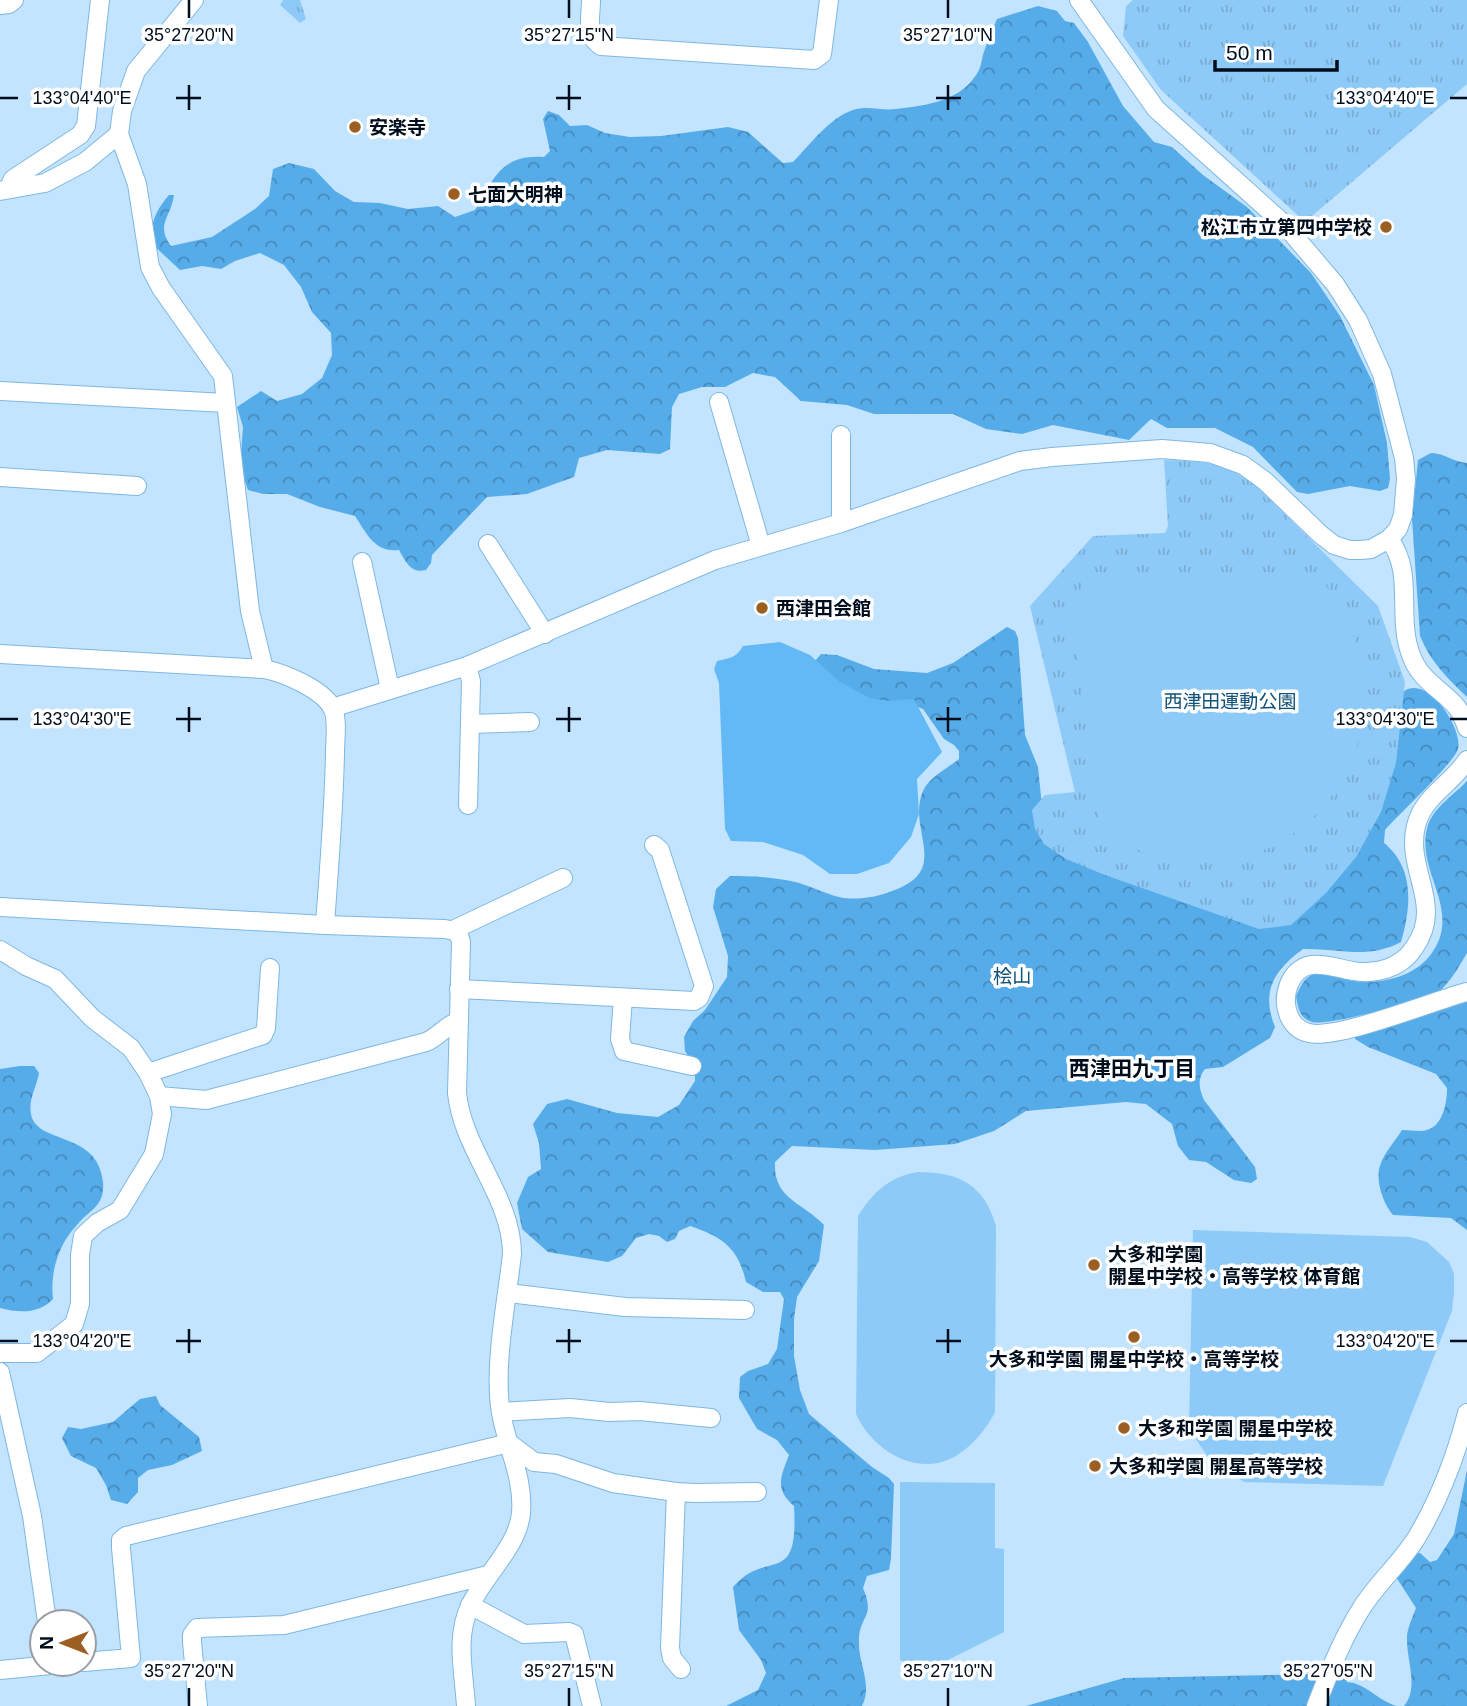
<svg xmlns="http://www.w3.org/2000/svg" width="1467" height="1706" font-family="Arial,'Noto Sans JP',sans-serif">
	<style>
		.forest { fill: url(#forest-crowns) }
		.park { fill: url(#park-tufts) }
		.pitch { fill: #8ecaf7 }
		.water { fill: #63b8f6 }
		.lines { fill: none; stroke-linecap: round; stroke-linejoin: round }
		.minor-casing { stroke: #7fb7e2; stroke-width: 20 }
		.minor { stroke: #fff; stroke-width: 18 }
		.ticks { fill: none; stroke: #000d1c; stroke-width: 2.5 }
		.poi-dot { fill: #9b5f21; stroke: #fff; stroke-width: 2.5 }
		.labels { text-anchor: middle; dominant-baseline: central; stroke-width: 7; stroke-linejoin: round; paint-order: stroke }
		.poi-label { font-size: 19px; font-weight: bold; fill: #000d1c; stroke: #fff; text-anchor: start }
		.park-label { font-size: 19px; fill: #0f5179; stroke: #fff }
		.neighbourhood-label { font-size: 21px; font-weight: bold; fill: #000d1c; stroke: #fff }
		.ticks-label { font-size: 18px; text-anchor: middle; fill: #000d1c; stroke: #fff; stroke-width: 7; stroke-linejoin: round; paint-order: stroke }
	</style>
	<defs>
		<pattern id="forest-crowns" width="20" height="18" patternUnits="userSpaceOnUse" patternTransform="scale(1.75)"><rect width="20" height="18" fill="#56ace9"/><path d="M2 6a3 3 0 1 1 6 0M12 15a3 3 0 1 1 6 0" fill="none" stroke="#458abc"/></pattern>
		<pattern id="park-tufts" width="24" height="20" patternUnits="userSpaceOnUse" patternTransform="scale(1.75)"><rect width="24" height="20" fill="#8ecaf7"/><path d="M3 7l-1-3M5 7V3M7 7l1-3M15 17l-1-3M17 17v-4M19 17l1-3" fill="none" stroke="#79acd3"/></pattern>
	</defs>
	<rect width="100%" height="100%" fill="#c2e4ff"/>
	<!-- forest -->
	<g class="forest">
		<path d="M 1038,6 L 1057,11 L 1065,21 L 1074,23 L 1088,42 L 1123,106 L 1154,142 L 1172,147 L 1203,175 L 1247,207 L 1311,273 L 1340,316 L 1374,385 L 1387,443 L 1390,479 L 1388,488 L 1380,491 L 1350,486 L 1308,494 L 1297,492 L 1253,447 L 1215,428 L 1167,428 L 1151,419 L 1129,440 L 1053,425 L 1022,434 L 986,429 L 953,414 L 874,414 L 847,405 L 801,401 L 775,377 L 753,373 L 725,387 L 702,387 L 679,394 L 672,407 L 670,449 L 660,454 L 607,450 L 579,458 L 574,477 L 527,494 L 487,497 L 432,555 L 431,563 L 426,570 C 411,574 406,562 399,550 C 375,553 367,534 355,516 L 320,507 L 287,494 L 263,494 L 248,490 L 240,468 L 243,427 L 237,407 L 261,391 L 277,401 L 302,394 L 322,378 L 332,355 L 331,333 L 312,312 L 301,287 L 284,265 L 260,253 L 235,261 L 221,269 L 202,266 L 180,270 L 151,243 C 151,223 155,211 169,195 L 174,195 C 171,218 155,224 171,246 L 212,237 L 255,209 L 269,196 L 273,169 L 289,163 L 314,169 L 335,191 L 354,202 L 380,203 L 408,209 L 438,206 L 455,217 L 475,210 C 494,179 500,154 544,157 L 550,151 L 543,119 L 548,111 L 559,115 L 570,126 L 587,125 L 605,133 L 630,137 L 661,136 L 728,127 L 748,132 L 783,163 L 793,162 C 810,145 829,118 853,110 C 868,105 881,111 896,109 C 927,105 962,102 979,70 C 982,64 982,55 985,49 C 988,39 993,29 997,19 Z"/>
		<path d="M 1431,453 C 1445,453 1453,462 1467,463 L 1467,697 C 1447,678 1430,661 1420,636 L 1412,519 L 1418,460 Z"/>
		<path d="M 1007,627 L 1015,631 L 1018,638 L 1025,735 L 1038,767 L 1042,806 L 1392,704 C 1396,700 1402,691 1408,689 C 1431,680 1463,729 1458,749 C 1454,763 1398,815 1385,830 L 1384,843 C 1415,868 1411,908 1401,942 C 1367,960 1338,948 1303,949 C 1273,971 1261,992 1275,1027 L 1270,1038 L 1223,1067 L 1205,1069 C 1197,1079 1199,1088 1204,1100 L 1255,1167 L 1257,1179 L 1251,1183 L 1234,1180 L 1206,1162 L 1189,1160 L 1178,1146 L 1172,1124 L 1146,1104 L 1126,1102 L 1026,1111 L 994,1131 L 955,1144 L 875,1150 L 792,1146 L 775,1162 C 773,1199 802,1202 824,1225 L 819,1261 L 797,1297 L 794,1319 L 794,1356 L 800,1390 L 809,1414 L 872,1467 L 889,1478 L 894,1484 L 891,1559 L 889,1570 L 867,1576 L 863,1588 C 876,1618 859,1615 859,1641 C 858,1664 873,1684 862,1706 L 726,1706 L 758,1690 L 766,1673 L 761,1660 L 739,1630 L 733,1587 C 767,1547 799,1590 794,1506 C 774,1489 781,1476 789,1455 L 777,1440 L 757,1429 L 739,1398 L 740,1377 L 748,1371 L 768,1364 L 777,1349 L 784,1299 L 780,1292 L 763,1292 L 746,1282 C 738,1247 722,1237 690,1226 L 679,1231 L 675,1239 L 667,1242 L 659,1236 L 649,1234 L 636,1238 L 622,1256 L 608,1262 L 548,1252 L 522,1229 L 517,1203 L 528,1177 L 541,1169 L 539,1143 L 533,1124 L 547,1104 L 567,1099 L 617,1113 L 658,1117 L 679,1105 L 695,1081 L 695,1067 L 685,1051 L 684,1037 L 693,1021 L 705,1010 L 727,977 L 728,956 L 713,907 L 716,889 L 730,876 C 753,876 776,877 799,883 C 813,887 826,894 839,897 C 855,901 878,897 892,891 C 953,870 906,830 923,791 C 929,777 948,768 959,759 L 959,751 L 954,745 L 944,739 L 923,709 L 912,705 L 873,702 L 841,687 L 814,662 L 821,654 L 837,655 L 874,669 L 927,673 L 953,663 Z"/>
		<path d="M 1467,781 L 1467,953 C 1460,965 1452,979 1442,989 C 1430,999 1326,1027 1312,1022 C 1299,1018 1298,1007 1296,996 C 1299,990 1302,982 1307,978 C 1321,967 1339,980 1354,981 C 1380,984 1410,978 1428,958 C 1467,912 1413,871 1428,825 C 1435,806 1454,795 1467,781 Z"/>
		<path d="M 1467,1001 L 1467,1230 L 1451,1218 L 1393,1215 C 1383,1204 1374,1178 1381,1163 C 1385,1152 1395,1141 1402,1130 C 1408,1130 1413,1131 1419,1131 C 1442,1132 1447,1105 1447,1088 L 1436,1074 L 1368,1047 L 1355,1039 L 1355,1034 Z"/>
		<path d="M 20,1066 L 34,1066 L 39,1073 C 37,1086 28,1100 31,1114 C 36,1145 98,1130 103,1182 C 105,1207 90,1209 77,1225 C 58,1245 50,1272 53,1299 C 39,1314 19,1313 0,1308 L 0,1069 Z"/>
		<polygon points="156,1396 160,1405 199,1437 202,1451 172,1465 148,1470 138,1478 138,1492 127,1504 111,1500 106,1485 96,1468 71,1456 62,1438 68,1427 81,1429 113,1422 140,1399"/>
		<path d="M 1467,1470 L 1467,1706 L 1404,1706 C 1419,1688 1407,1662 1407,1640 C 1406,1630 1413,1617 1416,1608 L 1396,1577 L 1412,1553 L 1420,1553 L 1430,1562 L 1437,1560 L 1454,1534 Z"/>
		<path d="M 1333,1672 L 1342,1672 L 1347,1682 C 1366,1683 1378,1701 1397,1706 L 1320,1706 Z"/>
		<polygon points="1318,1674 1318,1684 1308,1706 1026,1706 1124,1678"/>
	</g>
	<!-- park -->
	<g class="park">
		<polygon points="283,0 300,0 306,19 300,23 280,5"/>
		<polygon points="1133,0 1467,0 1467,84 1305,222 1161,90 1123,36 1126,6"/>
		<path d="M 1164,460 C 1205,462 1218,460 1254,484 L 1378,606 L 1405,682 L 1396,763 L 1381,812 L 1356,857 L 1326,893 L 1291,925 L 1259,929 L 1105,875 L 1066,859 L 1044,844 L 1035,829 L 1032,810 L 1045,795 L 1075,792 L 1030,606 L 1093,536 L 1165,533 L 1168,526 Z"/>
	</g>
	<!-- pitch -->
	<g class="pitch">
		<path d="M 1108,572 L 1322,581 C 1342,603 1350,623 1358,651 C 1393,770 1286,888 1163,858 C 1140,853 1120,841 1101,828 L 1071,615 C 1075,591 1083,578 1108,572 Z"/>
		<path d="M 918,1172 C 960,1172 984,1185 996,1226 L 995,1412 C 986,1430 969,1450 950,1459 C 913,1476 871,1448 856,1414 L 858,1216 C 873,1192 889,1177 918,1172 Z"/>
		<polygon points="1193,1230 1410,1237 1427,1242 1449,1262 1454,1274 1454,1292 1452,1311 1383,1486 1244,1482 1210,1460 1189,1429"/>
		<polygon points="900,1482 995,1483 995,1548 1004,1549 1004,1632 926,1671 900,1660"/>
	</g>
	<!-- water -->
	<path class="water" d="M 780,642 L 810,655 L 840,682 L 870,698 L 889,701 L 914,699 L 942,752 L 917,779 L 919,814 L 911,837 L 889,863 L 857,874 L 830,874 L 803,855 L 763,842 L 731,841 L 725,829 L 719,683 L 714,669 L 717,661 C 730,658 736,658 743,646 Z"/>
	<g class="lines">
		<!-- minor casing -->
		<g class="minor-casing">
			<g id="minor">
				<polyline points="194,0 136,71 122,111 119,134 137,184 150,267 161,288 223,376 250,611 264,669"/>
				<path d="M 591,0 C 591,17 585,36 601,46 L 814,60 L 822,54 L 829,0"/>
				<polyline points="0,5 9,4 14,0"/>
				<polyline points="9,188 13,179 80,135 86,126 100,0"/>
				<polyline points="0,191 45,183 85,162 119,134"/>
				<polyline points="0,391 226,403"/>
				<polyline points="719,402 761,546"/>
				<polyline points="841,435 841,523"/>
				<polyline points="0,477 137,486"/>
				<path d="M 1389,539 C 1415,573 1396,616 1411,655 C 1420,680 1438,687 1454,704 C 1460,710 1464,719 1467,728"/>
				<polyline points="488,544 545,634"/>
				<polyline points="362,562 390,689"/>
				<path d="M 0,654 L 264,669 C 284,673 323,689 333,709 C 338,721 335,739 335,752 C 334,810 329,867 325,925"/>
				<polyline points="467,666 471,681 468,805"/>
				<polyline points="332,708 467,666 715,560 841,523 1020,461 1052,457 1162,449 1210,453 1243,465 1265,481 1320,534 1334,545 1350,550 1361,550 1371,549 1389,539 1398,529 1403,515 1406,479 1404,458 1382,374 1358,320 1335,284 1284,224 1156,109 1079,0"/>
				<polyline points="470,724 530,722"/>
				<path d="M 1467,760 C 1452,784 1423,796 1416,826 C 1405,870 1445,905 1414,948 C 1401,968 1376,975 1353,971 C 1339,969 1326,963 1311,965 C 1289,969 1281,997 1289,1016 C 1293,1025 1300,1031 1309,1033 C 1337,1040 1433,1001 1467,992"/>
				<path d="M 0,907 L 325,925 L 444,929 C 454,930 459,932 461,942 L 457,1093 C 463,1151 512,1197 512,1254 C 507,1300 493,1368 501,1413 C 507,1447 524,1478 521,1513 C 518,1547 484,1575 470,1606 C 455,1637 464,1673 466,1706"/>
				<polyline points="453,930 563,878"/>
				<polyline points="0,950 26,966 55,979 92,1018 131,1048 148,1073 159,1096 162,1114 154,1154 120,1210 97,1223 83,1236 80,1255 80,1304 74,1324 37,1353 0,1353"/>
				<polyline points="459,989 694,1001 699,998 704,986 660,850 654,845"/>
				<polyline points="623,998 620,1039 624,1051 692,1066"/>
				<polyline points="148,1073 263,1035 266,1028 270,968"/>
				<path d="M 159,1096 L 206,1100 L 426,1042 C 438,1037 446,1025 459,1021"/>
				<polyline points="508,1293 625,1307 745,1310"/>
				<polyline points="0,1372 32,1516 47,1622"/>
				<polyline points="501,1412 570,1408 609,1412 640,1411 711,1418"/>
				<polyline points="676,1492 695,1493 757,1492"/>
				<polyline points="470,1605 524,1634 569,1632 574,1634 592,1706"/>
				<polyline points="84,1662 131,1658 121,1548 121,1540 126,1536 509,1443 534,1462 556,1464 613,1483 676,1492 670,1648 672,1658 681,1669"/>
				<polyline points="0,1670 61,1664"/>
				<polyline points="198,1706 192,1642 192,1635 197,1628 284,1625 488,1575"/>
				<path d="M 1316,1706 C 1329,1673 1342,1639 1361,1609 C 1377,1583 1401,1563 1417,1537 C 1440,1498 1456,1456 1467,1413"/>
			</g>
		</g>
		<!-- minor -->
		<use href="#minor" class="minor"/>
	</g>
	<!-- ticks -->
	<path class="ticks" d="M 189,0 L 189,18M 569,0 L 569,18M 948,0 L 948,18M 189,85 L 189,110M 569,85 L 569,110M 948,85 L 948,110M 0,98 L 18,98M 176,98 L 201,98M 556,98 L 581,98M 936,98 L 961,98M 1450,98 L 1467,98M 189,707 L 189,732M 569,707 L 569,732M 948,707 L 948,732M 0,719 L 18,719M 176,719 L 201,719M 556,719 L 581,719M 936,719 L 961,719M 1450,719 L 1467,719M 189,1329 L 189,1353M 569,1329 L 569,1353M 948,1329 L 948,1353M 0,1341 L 18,1341M 176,1341 L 201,1341M 556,1341 L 581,1341M 936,1341 L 961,1341M 1450,1341 L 1467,1341M 189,1688 L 189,1706M 569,1688 L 569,1706M 948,1688 L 948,1706M 1328,1688 L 1328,1706"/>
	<!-- markers -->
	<g class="poi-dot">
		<circle cx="355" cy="127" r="7"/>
		<circle cx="454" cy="194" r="7"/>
		<circle cx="1386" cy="227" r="7"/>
		<circle cx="762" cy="608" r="7"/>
		<circle cx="1094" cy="1265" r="7"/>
		<circle cx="1134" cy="1337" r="7"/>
		<circle cx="1124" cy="1428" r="7"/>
		<circle cx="1095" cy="1466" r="7"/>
	</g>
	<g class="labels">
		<!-- poi labels -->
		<g class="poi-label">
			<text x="369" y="127">安楽寺</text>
			<text x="468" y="194">七面大明神</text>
			<text x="1372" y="227" text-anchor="end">松江市立第四中学校</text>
			<text x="776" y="608">西津田会館</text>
			<text x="1108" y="1254">大多和学園<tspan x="1108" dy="22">開星中学校・高等学校 体育館</tspan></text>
			<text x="1134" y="1359" text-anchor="middle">大多和学園 開星中学校・高等学校</text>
			<text x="1138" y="1428">大多和学園 開星中学校</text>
			<text x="1109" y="1466">大多和学園 開星高等学校</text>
		</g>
		<!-- park labels -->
		<g class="park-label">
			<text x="1230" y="701">西津田運動公園</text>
			<text x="1012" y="976">桧山</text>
		</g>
		<!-- neighbourhood labels -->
		<g class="neighbourhood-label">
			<text x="1132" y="1068">西津田九丁目</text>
		</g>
	</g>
	<g class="ticks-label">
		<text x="189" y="41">35°27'20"N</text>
		<text x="569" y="41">35°27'15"N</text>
		<text x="948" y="41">35°27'10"N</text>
		<text x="1385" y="104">133°04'40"E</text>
		<text x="82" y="104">133°04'40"E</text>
		<text x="1385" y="725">133°04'30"E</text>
		<text x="82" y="725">133°04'30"E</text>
		<text x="1385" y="1347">133°04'20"E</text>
		<text x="82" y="1347">133°04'20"E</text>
		<text x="189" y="1677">35°27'20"N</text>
		<text x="569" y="1677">35°27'15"N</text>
		<text x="948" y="1677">35°27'10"N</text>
		<text x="1328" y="1677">35°27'05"N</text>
	</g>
	<!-- north arrow -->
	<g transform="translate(63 1643) rotate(270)"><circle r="33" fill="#ffffff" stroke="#999ea4" stroke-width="2"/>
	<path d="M0-5L12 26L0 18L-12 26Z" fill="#9b5f21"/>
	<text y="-10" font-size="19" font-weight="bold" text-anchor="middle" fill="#000d1c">N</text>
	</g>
	<!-- scale -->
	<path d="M1215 60v10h122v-10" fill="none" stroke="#000d1c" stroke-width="3.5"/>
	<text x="1226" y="60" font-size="21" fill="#000d1c" stroke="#ffffff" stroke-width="5" paint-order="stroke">50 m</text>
</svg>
